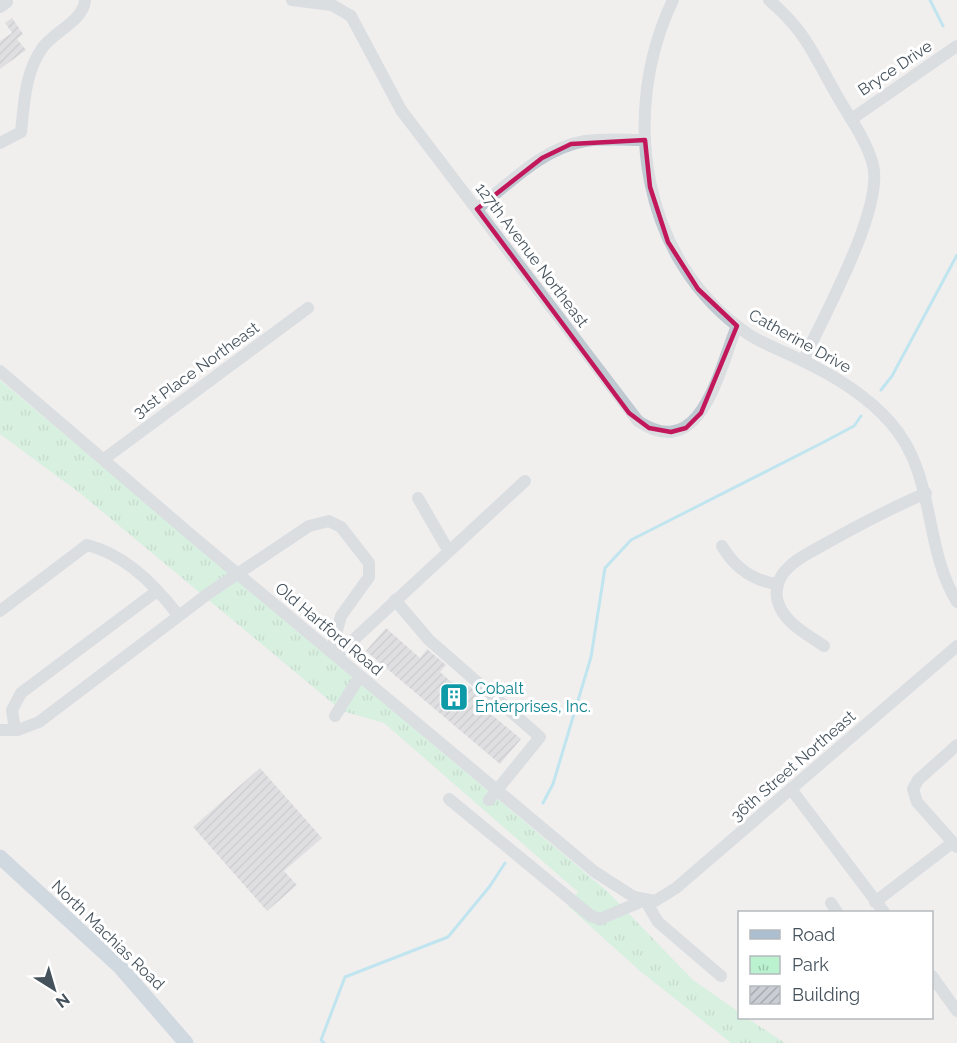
<svg xmlns="http://www.w3.org/2000/svg" width="957" height="1043" font-family="Raleway,sans-serif">
	<style>
		.park { fill: url(#park-tufts) }
		.lines { fill: none; stroke-linecap: round; stroke-linejoin: round }
		.stream { stroke: #85daf0; stroke-width: 3 }
		.building { fill: url(#building-hatch) }
		.minor { stroke: #bec9d1; stroke-width: 12 }
		.major { stroke: #acbecf; stroke-width: 15 }
		.marked { fill: none; stroke: #c2185b; stroke-width: 4.5; stroke-linejoin: round }
		.labels { text-anchor: middle; dominant-baseline: central; stroke-width: 6; stroke-linejoin: round; paint-order: stroke }
		.street-label { font-size: 16px; fill: #45525c; stroke: #fff }
		.culture-label { font-size: 16px; fill: #0d838f; stroke: #fff; text-anchor: start }
	</style>
	<defs>
		<pattern id="park-tufts" width="24" height="20" patternUnits="userSpaceOnUse" patternTransform="scale(1.5)"><rect width="24" height="20" fill="#baf1cf"/><path d="M3 7l-1-3M5 7V3M7 7l1-3M15 17l-1-3M17 17v-4M19 17l1-3" fill="none" stroke="#99c6ab"/></pattern>
		<pattern id="building-hatch" width="6" height="6" patternUnits="userSpaceOnUse" patternTransform="scale(1.5)"><rect width="6" height="6" fill="#cacdd3"/><path d="M-1 1l2-2M0 6l6-6M5 7l2-2" fill="none" stroke="#a6a9ae"/></pattern>
	</defs>
	<rect width="100%" height="100%" fill="#f1eeee"/>
	<!-- park -->
	<polygon class="park" points="0,380 607,891 693,980 739,1012 740,1018 747,1018 785,1043 731,1043 640,971 568,906 578,892 384,723 342,711 81,494 0,434"/>
	<g class="lines">
		<!-- stream -->
		<g class="stream">
			<polyline points="930,0 943,26"/>
			<polyline points="881,390 892,376 957,255"/>
			<polyline points="543,803 553,784 591,657 605,568 631,540 822,443 854,426 861,416"/>
			<polyline points="324,1043 321,1040 345,977 448,937 490,886 505,863"/>
		</g>
	</g>
	<!-- building -->
	<g class="building">
		<polygon points="12,18 23,34 17,39 26,50 0,69 0,41 12,33 5,23"/>
		<polygon points="386,628 420,658 427,649 446,665 440,672 464,693 469,686 490,704 486,710 521,739 500,764 366,651"/>
		<polygon points="260,768 322,838 284,871 297,885 267,911 193,827"/>
	</g>
	<g class="lines">
		<!-- minor -->
		<g class="minor">
			<path d="M 292,0 L 332,5 L 351,16 L 401,110 L 638,421 C 702,464 719,368 737,326"/>
			<path d="M 673,0 C 619,113 641,261 748,334 C 765,345 783,351 801,360 C 833,375 866,395 890,422 C 937,475 922,544 957,602"/>
			<path d="M 769,0 C 806,32 812,52 835,92 C 848,116 866,138 873,165 C 884,209 823,317 803,361"/>
			<polyline points="0,7 7,2"/>
			<polyline points="853,118 957,46"/>
			<path d="M 0,143 L 21,132 C 24,104 25,71 43,47 C 54,32 84,20 85,0"/>
			<path d="M 477,209 C 510,183 543,148 585,141 C 605,138 626,140 645,140"/>
			<polyline points="0,371 190,534 595,872 634,897 655,901 676,888 957,646"/>
			<polyline points="104,459 308,308"/>
			<polyline points="418,498 448,550"/>
			<path d="M 722,546 C 735,568 753,581 778,584"/>
			<polyline points="395,600 429,640 540,737 489,800"/>
			<path d="M 0,611 L 87,545 C 124,554 156,586 178,615"/>
			<path d="M 824,646 C 807,634 784,623 778,602 C 774,590 779,576 788,568 C 797,558 811,552 823,545 C 857,526 891,508 926,493"/>
			<polyline points="336,656 525,481"/>
			<polyline points="335,716 360,676"/>
			<polyline points="0,730 18,730 39,722 209,593 309,526 329,521 341,527 369,563 369,577 341,616 331,652"/>
			<polyline points="15,730 12,710 21,693 157,591"/>
			<polyline points="957,745 918,780 913,789 917,802 957,847"/>
			<polyline points="791,789 884,912"/>
			<polyline points="449,799 591,916 600,919 645,900"/>
			<polyline points="645,900 658,922 721,976"/>
			<polyline points="875,902 952,843"/>
			<polyline points="831,903 837,912"/>
			<polyline points="932,976 957,1011"/>
		</g>
		<!-- major -->
		<polyline class="major" points="0,857 120,967 186,1043"/>
	</g>
	<!-- marked area -->
	<path d="M0 0H957V1043H0ZM 645,140 L 650,187 L 668,242 L 698,289 L 737,326 L 701,413 L 686,428 L 671,432 L 649,428 L 629,413 L 477,209 L 542,158 L 571,144 Z" fill="#f1eeee" fill-opacity=".55" fill-rule="evenodd"/>
	<path class="marked" d="M 645,140 L 650,187 L 668,242 L 698,289 L 737,326 L 701,413 L 686,428 L 671,432 L 649,428 L 629,413 L 477,209 L 542,158 L 571,144 Z"/>
	<!-- icons -->
	<defs>
		<g id="building-square" transform="scale(1.5)"><rect x="-9" y="-9" width="18" height="18" rx="4" fill="#0f9aa8" stroke="#fff"/><path d="M-4-6H4V6H1V3H-1V6H-4ZM-2.5-4.3h1.7v1.8h-1.7ZM.8-4.3h1.7v1.8H.8ZM-2.5-1h1.7V.8h-1.7ZM.8-1h1.7V.8H.8Z" fill="#fff"/></g>
	</defs>
	<g fill-rule="evenodd">
		<use href="#building-square" x="454" y="697"/>
	</g>
	<g class="labels">
		<!-- street labels -->
		<g class="street-label">
			<text transform="translate(895 68) rotate(-34)">Bryce Drive</text>
			<text transform="translate(532 255) rotate(53)">127th Avenue Northeast</text>
			<text transform="translate(800 341) rotate(29)">Catherine Drive</text>
			<text transform="translate(196 370) rotate(-36)">31st Place Northeast</text>
			<text transform="translate(329 629) rotate(40)">Old Hartford Road</text>
			<text transform="translate(793 766) rotate(-41)">36th Street Northeast</text>
			<text transform="translate(108 935) rotate(44)">North Machias Road</text>
		</g>
		<!-- culture labels -->
		<g class="culture-label">
			<text x="475" y="688">Cobalt<tspan x="475" dy="18">Enterprises, Inc.</tspan></text>
		</g>
	</g>
	<!-- legend -->
	<rect x="738" y="911" width="195" height="108" fill="#ffffff" stroke="#b5babe" stroke-width="1.5"/>
	<rect x="750" y="930" width="30" height="9" fill="#acbecf" stroke="#b5babe" stroke-width="1.5"/>
	<text x="792" y="941" font-size="18" fill="#45525c">Road</text>
	<rect x="750" y="956" width="30" height="18" fill="url(#park-tufts)" stroke="#b5babe" stroke-width="1.5"/>
	<text x="792" y="971" font-size="18" fill="#45525c">Park</text>
	<rect x="750" y="986" width="30" height="18" fill="url(#building-hatch)" stroke="#b5babe" stroke-width="1.5"/>
	<text x="792" y="1001" font-size="18" fill="#45525c">Building</text>
	<!-- north arrow -->
	<g transform="translate(54 989) rotate(143)" stroke="#ffffff" stroke-width="4.5" paint-order="stroke">
	<path d="M0-4.5L10 22L0 15L-10 22Z" fill="#45525c"/>
	<text y="-9" font-size="16" font-weight="bold" text-anchor="middle" fill="#45525c">N</text>
	</g>
</svg>
